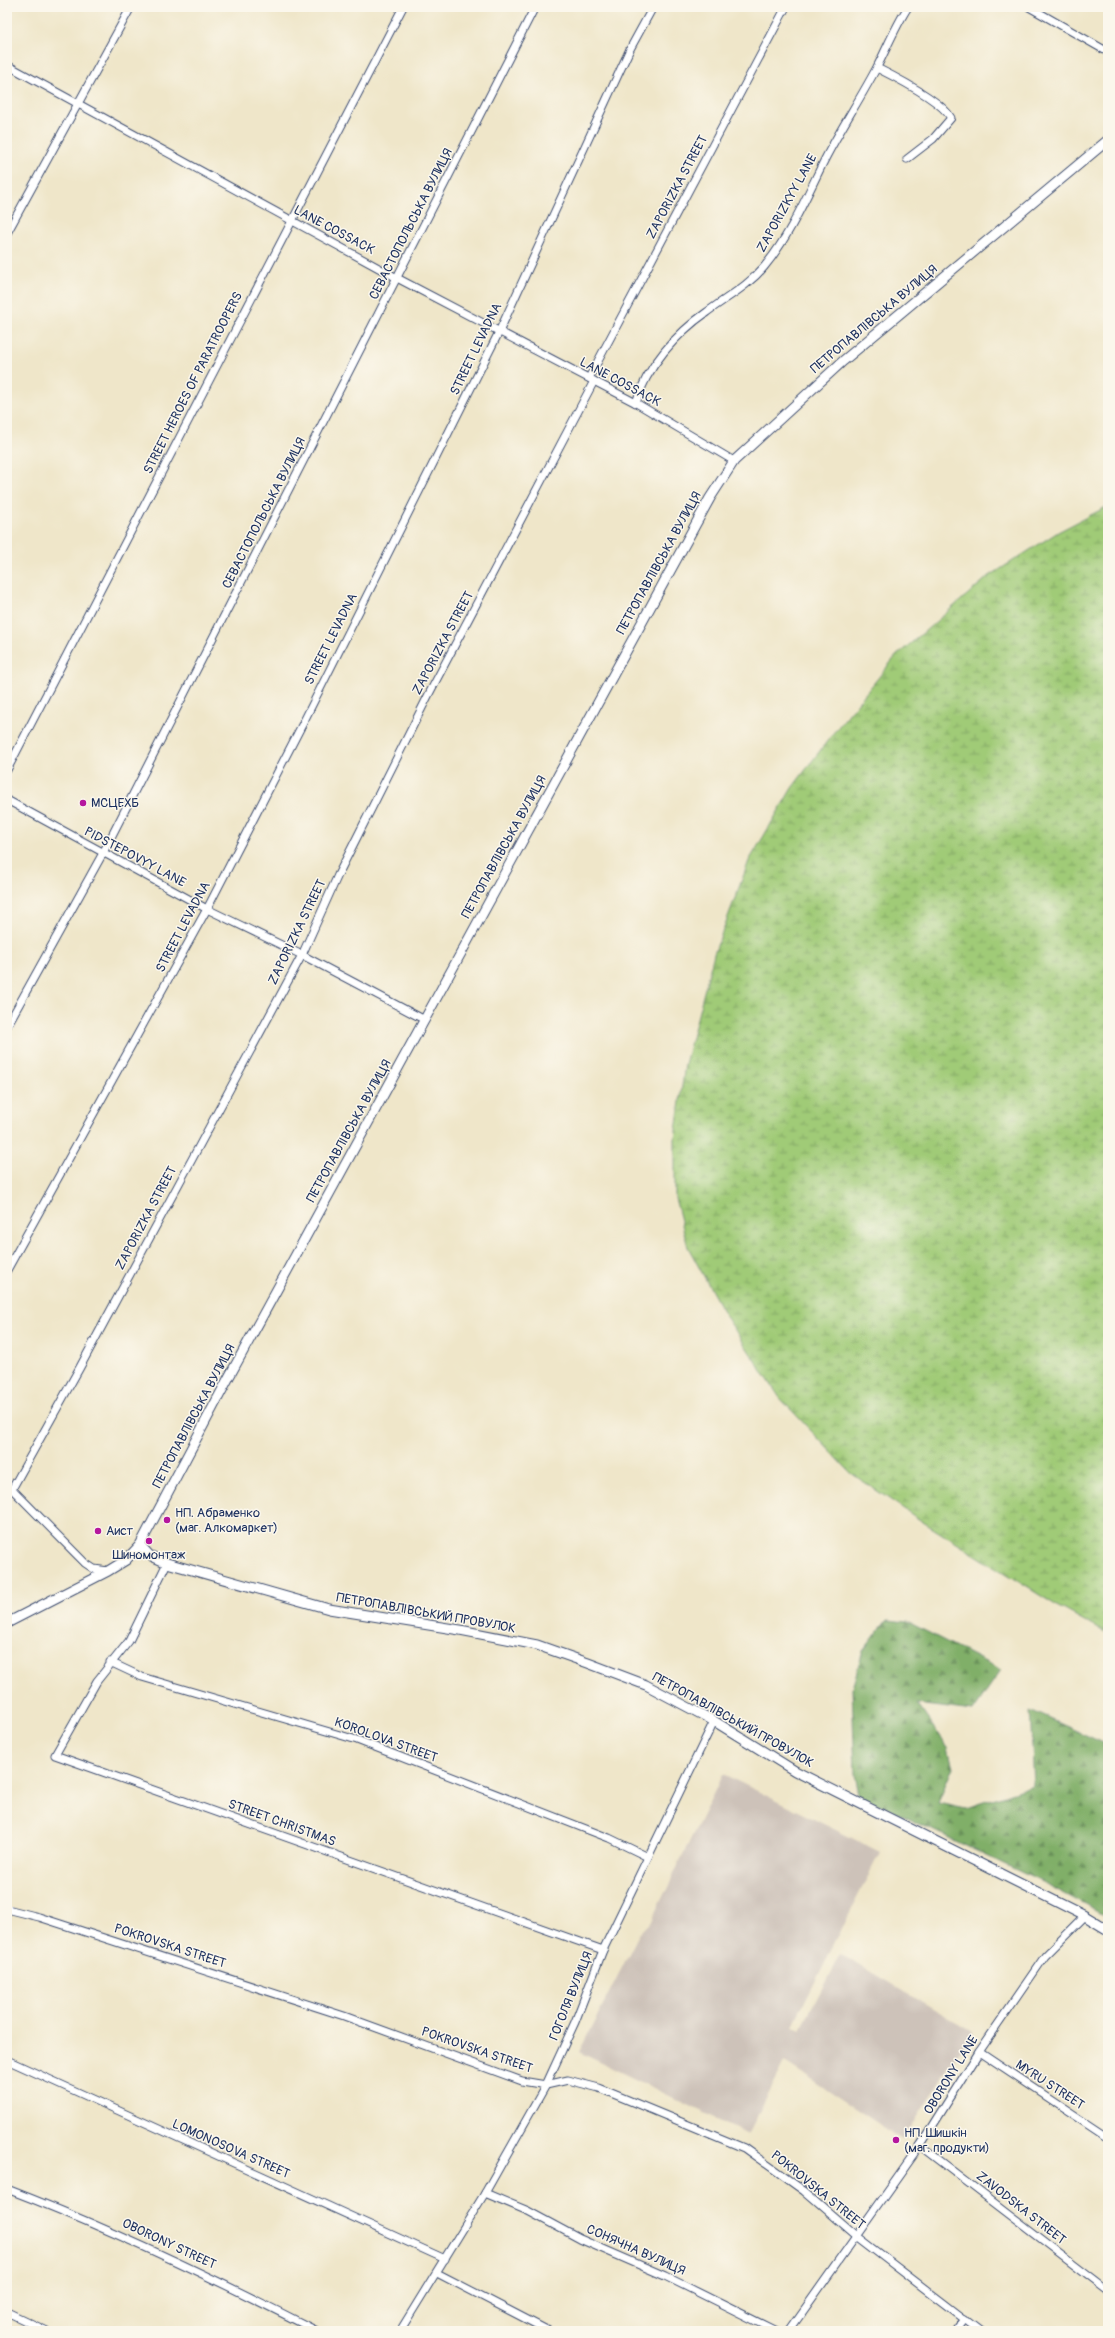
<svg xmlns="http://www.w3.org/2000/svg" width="1115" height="2338" font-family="Pangolin,sans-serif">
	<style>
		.industrial { fill: #cdc2b9 }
		.forest { fill: url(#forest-firs); stroke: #4e6f63 }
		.wetland { fill: url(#wetland-marsh); stroke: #5e7d6a }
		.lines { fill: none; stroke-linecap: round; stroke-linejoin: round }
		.minor-casing { stroke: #3b4a6e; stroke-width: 9 }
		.tertiary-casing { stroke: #3b4a6e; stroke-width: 11 }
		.minor { stroke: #fff; stroke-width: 7 }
		.tertiary { stroke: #fff; stroke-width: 9 }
		.poi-dot { fill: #b5179e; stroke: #fbf7ec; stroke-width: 1.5 }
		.labels { text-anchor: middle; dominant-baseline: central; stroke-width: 3; stroke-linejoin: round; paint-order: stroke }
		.street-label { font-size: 13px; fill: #1b2f5e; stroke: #fbf7ec }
		.poi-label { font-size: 13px; fill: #1b2f5e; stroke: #fbf7ec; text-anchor: start }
	</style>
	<defs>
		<pattern id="forest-firs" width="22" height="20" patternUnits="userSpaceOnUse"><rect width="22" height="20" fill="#80af68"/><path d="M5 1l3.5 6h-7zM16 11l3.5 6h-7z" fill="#688f59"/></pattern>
		<pattern id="wetland-marsh" width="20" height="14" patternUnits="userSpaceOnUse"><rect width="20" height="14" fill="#a0cb77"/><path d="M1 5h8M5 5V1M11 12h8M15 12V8" fill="none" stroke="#82a565"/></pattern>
	</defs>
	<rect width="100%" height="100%" fill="#fbf7ec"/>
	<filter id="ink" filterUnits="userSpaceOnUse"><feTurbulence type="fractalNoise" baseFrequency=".025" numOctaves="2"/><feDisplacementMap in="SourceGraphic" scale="8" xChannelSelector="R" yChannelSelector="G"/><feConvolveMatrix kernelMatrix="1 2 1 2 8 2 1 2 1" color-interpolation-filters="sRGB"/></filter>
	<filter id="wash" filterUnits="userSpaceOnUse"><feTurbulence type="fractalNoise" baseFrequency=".012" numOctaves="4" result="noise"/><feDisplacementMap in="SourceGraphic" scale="16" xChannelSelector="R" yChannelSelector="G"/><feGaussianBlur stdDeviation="0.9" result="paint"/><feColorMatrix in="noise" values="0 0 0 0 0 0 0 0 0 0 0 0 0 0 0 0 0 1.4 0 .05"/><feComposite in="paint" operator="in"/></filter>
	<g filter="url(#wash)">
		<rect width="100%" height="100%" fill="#efe6c9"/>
		<!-- industrial -->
		<polygon class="industrial" points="723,1774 880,1852 793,2026 801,2029 840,1954 972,2031 903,2140 785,2062 748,2134 579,2052 639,1934 650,1923"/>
		<!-- forest -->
		<polygon class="forest" points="887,1620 908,1622 1001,1670 973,1711 917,1704 948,1748 953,1767 938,1802 966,1808 1034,1785 1030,1710 1108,1745 1108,1917 1050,1886 859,1795 855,1775 852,1688 863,1651"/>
		<!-- wetland -->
		<polygon class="wetland" points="1108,506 1108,1634 1054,1604 923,1522 851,1473 780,1398 725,1315 688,1247 675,1198 675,1138 685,1064 714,954 749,861 792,788 834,732 896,656 988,577 1058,532"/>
	</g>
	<g filter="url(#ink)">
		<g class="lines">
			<!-- minor casing -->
			<g class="minor-casing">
				<g id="minor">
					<polyline points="1029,7 1108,52"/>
					<polyline points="7,65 397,278 636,403 734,461"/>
					<path d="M 877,68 C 895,77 942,101 951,118 L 933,139 L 907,159"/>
					<polyline points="7,233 131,7"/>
					<polyline points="589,378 786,7"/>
					<path d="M 636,403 C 646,367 677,333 707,312 C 727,297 748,286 764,267 C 790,236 807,195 825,159 C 841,128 860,99 876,69 C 887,48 895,27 908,7"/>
					<polyline points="7,770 403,7"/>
					<polyline points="7,800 207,909 302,955 425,1020"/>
					<polyline points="7,1026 103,853 535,7"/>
					<polyline points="7,1270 207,909 303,723 499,332 630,49 653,7"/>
					<polyline points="12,1489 79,1369 302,955 338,875 430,692 594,381"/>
					<polyline points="12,1489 85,1563 94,1569 108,1571"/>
					<polyline points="167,1563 129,1641 97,1681 55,1755 603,1950"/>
					<polyline points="110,1662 142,1677 357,1740 609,1838 648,1857"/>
					<polyline points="7,1909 39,1917 344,2016 522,2081 546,2085 568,2080 599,2088 744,2148 804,2191 856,2236 980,2331"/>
					<polyline points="979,2052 1108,2138"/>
					<polyline points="7,2060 445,2259"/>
					<polyline points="920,2146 1108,2290"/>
					<path d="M 7,2189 C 114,2230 216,2279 317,2331"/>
					<polyline points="485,2193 528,2211 580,2239 665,2276 776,2331"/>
					<polyline points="437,2273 549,2331"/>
					<polyline points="7,2312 47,2331"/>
					<polyline points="400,2331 485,2193 546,2085 575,2022 603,1950 714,1721"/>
					<polyline points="789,2331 920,2146 979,2052 1045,1956 1085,1916"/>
					<polyline points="956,2331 965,2319"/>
				</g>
			</g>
			<!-- tertiary casing -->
			<g class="tertiary-casing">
				<g id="tertiary">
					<polyline points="140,1545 149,1555 167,1563 329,1609 460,1630 537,1645 588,1663 646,1685 714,1721 795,1771 1085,1916 1108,1930"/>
					<polyline points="7,1623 108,1571 126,1560 140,1545 229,1377 710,498 734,461 843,361 1108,140"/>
				</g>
			</g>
			<!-- minor -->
			<use href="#minor" class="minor"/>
			<!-- tertiary -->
			<use href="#tertiary" class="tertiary"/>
		</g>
	</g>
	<!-- markers -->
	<g class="poi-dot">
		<circle cx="83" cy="803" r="4"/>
		<circle cx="167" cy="1520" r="4"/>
		<circle cx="98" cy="1531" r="4"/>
		<circle cx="149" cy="1541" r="4"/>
		<circle cx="896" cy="2140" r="4"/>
	</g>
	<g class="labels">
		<!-- street labels -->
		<g class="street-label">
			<text transform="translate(677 187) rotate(-62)">ZAPORIZKA STREET</text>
			<text transform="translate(787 203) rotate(-61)">ZAPORIZKYY LANE</text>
			<text transform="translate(411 224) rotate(-63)">СЕВАСТОПОЛЬСЬКА ВУЛИЦЯ</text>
			<text transform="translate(334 230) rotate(28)">LANE COSSACK</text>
			<text transform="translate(874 319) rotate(-40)">ПЕТРОПАВЛІВСЬКА ВУЛИЦЯ</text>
			<text transform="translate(476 349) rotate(-64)">STREET LEVADNA</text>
			<text transform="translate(620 382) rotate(28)">LANE COSSACK</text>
			<text transform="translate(193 383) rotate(-63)">STREET HEROES OF PARATROOPERS</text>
			<text transform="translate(264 513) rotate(-63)">СЕВАСТОПОЛЬСЬКА ВУЛИЦЯ</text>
			<text transform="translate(659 563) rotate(-61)">ПЕТРОПАВЛІВСЬКА ВУЛИЦЯ</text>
			<text transform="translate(331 639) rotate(-63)">STREET LEVADNA</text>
			<text transform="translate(443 643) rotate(-62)">ZAPORIZKA STREET</text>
			<text transform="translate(504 847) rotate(-61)">ПЕТРОПАВЛІВСЬКА ВУЛИЦЯ</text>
			<text transform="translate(135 857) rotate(28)">PIDSTEPOVYY LANE</text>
			<text transform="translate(183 927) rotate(-62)">STREET LEVADNA</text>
			<text transform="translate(297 932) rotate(-64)">ZAPORIZKA STREET</text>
			<text transform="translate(349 1131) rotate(-61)">ПЕТРОПАВЛІВСЬКА ВУЛИЦЯ</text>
			<text transform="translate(146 1218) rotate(-62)">ZAPORIZKA STREET</text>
			<text transform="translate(194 1416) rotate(-62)">ПЕТРОПАВЛІВСЬКА ВУЛИЦЯ</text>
			<text transform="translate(426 1613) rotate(10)">ПЕТРОПАВЛІВСЬКИЙ ПРОВУЛОК</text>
			<text transform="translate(733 1720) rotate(29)">ПЕТРОПАВЛІВСЬКИЙ ПРОВУЛОК</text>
			<text transform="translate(386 1740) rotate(20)">KOROLOVA STREET</text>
			<text transform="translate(282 1823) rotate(20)">STREET CHRISTMAS</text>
			<text transform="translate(170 1946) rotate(18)">POKROVSKA STREET</text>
			<text transform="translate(571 1996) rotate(-68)">ГОГОЛЯ ВУЛИЦЯ</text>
			<text transform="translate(477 2050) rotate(19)">POKROVSKA STREET</text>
			<text transform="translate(951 2075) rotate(-58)">OBORONY LANE</text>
			<text transform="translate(1050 2085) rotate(33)">MYRU STREET</text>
			<text transform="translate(231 2149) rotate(24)">LOMONOSOVA STREET</text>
			<text transform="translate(818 2190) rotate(39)">POKROVSKA STREET</text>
			<text transform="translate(1021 2208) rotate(38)">ZAVODSKA STREET</text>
			<text transform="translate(169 2244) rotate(25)">OBORONY STREET</text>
			<text transform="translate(636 2250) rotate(24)">СОНЯЧНА ВУЛИЦЯ</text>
		</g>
		<!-- poi labels -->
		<g class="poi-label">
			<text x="91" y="803">МСЦЕХБ</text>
			<text x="175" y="1513">НП. Абраменко<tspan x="175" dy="15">(маг. Алкомаркет)</tspan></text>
			<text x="106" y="1531">Аист</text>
			<text x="149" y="1555" text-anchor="middle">Шиномонтаж</text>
			<text x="904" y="2133">НП. Шишкін<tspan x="904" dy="15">(маг. продукти)</tspan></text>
		</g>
	</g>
	<!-- margin -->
	<rect width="1115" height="2338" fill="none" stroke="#fbf7ec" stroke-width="24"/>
</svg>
